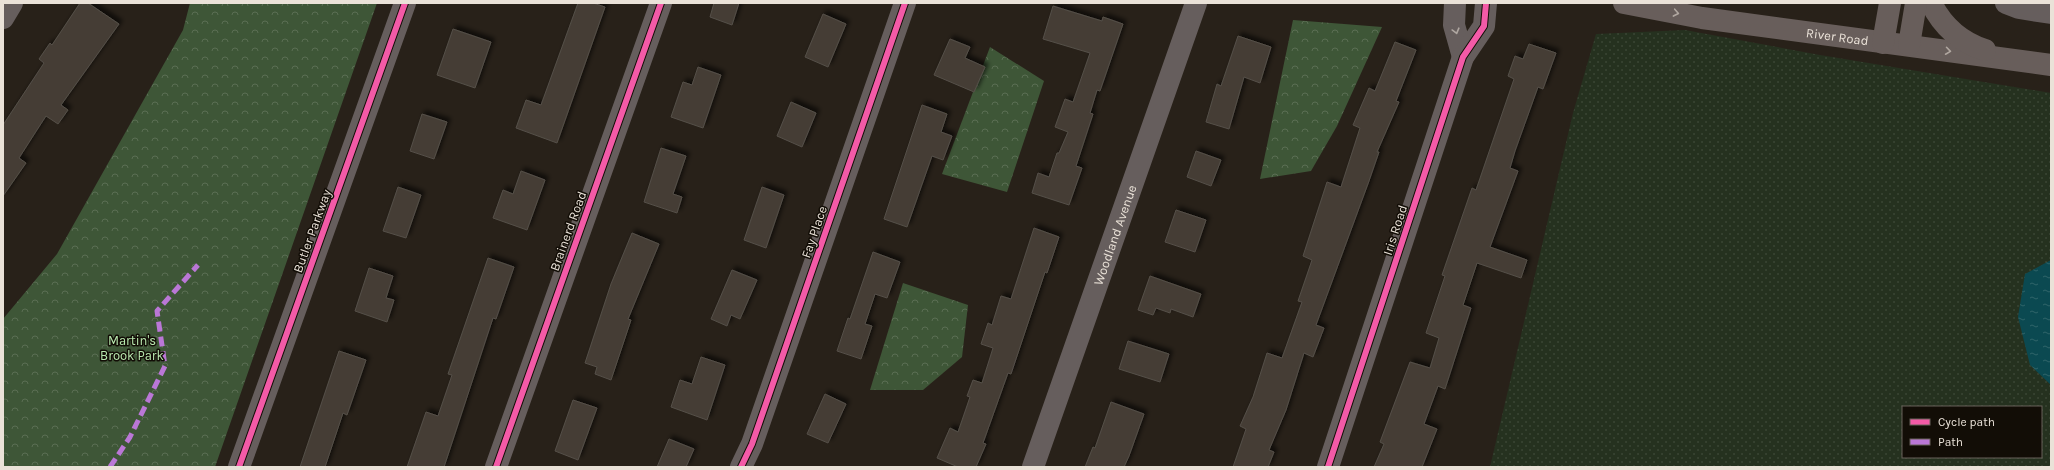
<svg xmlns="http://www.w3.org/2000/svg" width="2054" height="470" font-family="Karla,sans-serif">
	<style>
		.forest { fill: url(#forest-crowns) }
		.park { fill: url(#park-dots); fill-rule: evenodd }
		.water { fill: url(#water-ripples) }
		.building { fill: #443e36; stroke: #554f48; filter: url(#shadow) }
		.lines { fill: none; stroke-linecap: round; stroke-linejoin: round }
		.minor { stroke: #665e5d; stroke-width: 22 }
		.major { stroke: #685e5b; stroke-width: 22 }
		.quiet { stroke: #ba77d6; stroke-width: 5; stroke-dasharray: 10 5; stroke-linecap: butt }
		.cycleway-casing { stroke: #120d06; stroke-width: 8 }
		.cycleway { stroke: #f35aa7; stroke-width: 6 }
		.oneway { stroke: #b0a7a0 }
		.oneway2 { stroke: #afa7a1 }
		.labels { text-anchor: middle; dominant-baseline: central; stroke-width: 3; stroke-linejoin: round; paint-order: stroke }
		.street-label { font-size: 13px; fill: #eae2d8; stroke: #120d06 }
		.park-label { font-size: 13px; fill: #b9e9af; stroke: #120d06 }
	</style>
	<defs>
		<pattern id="forest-crowns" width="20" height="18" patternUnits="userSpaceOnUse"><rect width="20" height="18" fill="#3e5637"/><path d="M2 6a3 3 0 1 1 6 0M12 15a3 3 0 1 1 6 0" fill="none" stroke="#5a6e53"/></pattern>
		<pattern id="park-dots" width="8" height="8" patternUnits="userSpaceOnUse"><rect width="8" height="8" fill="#25311f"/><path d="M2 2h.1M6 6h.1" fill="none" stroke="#3a4534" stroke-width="1.8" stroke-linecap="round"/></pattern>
		<pattern id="water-ripples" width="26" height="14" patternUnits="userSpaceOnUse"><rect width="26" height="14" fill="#0b4951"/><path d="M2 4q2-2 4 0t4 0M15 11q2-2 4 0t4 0" fill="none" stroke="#2f6369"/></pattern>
		<filter id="shadow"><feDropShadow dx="3.5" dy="-3.5" stdDeviation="2" flood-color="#0009"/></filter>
	</defs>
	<rect width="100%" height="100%" fill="#282119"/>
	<!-- forest -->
	<g class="forest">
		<polygon points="190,3 377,3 215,467 3,467 3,319 57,254 183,30"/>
		<polygon points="1293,20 1382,27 1337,126 1311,171 1260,179"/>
		<polygon points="990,47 1044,81 1007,192 942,174"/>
		<polygon points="903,283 968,305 962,357 923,390 870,390"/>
	</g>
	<!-- park -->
	<path class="park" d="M 1685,30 L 1820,55 L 2051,93 L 2051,467 L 1490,467 L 1573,113 L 1596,34 ZM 1903,407 L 2041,407 L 2041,457 L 1903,457 Z"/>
	<!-- water -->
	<polygon class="water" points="2051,260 2051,385 2030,365 2018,317 2025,274"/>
	<!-- building -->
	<g class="building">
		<polygon points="80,3 88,3 119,24 61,105 68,110 58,124 46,116 35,133 19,158 26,163 3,196 3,125 44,63 39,59 50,43 52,45"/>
		<polygon points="578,3 593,3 605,7 557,143 516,128 526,100 541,105"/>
		<polygon points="714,3 739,3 732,25 710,17"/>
		<polygon points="1053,6 1102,21 1103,17 1123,24 1100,91 1097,90 1090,113 1093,114 1076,166 1082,168 1069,205 1032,193 1038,173 1049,177 1057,153 1059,153 1068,132 1055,127 1065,99 1073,102 1090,53 1043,39"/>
		<polygon points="823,14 846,24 828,67 805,57"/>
		<polygon points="453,29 491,42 475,88 437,75"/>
		<polygon points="1238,36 1271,47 1260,83 1244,77 1229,129 1206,122 1217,84 1221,86"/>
		<polygon points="950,39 970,47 965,58 985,67 974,92 934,75"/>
		<polygon points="1395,42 1416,50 1396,101 1399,102 1377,152 1379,152 1369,181 1316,325 1324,328 1313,357 1304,353 1286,410 1269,450 1274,452 1268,467 1233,467 1246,429 1240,426 1253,397 1267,353 1282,358 1302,302 1298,301 1312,260 1303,256 1327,182 1341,187 1360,128 1353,125 1369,88 1375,91"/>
		<polygon points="1529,44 1556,53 1543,89 1538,87 1515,151 1510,168 1518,171 1490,247 1527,260 1521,278 1477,263 1463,305 1471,308 1445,389 1438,386 1424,424 1437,429 1422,467 1374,467 1384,444 1380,442 1410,362 1430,368 1439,338 1426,333 1445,276 1442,275 1472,188 1476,190 1514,79 1508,76 1515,56 1523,59"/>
		<polygon points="698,67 721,75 703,128 671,117 683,82 692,85"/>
		<polygon points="791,102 816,113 802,147 777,136"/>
		<polygon points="922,105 947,114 941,132 952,136 943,160 932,156 907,227 884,219"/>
		<polygon points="422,114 447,122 434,159 410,151"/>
		<polygon points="661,148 686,156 673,194 682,197 677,213 644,202"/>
		<polygon points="1196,151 1221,160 1211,186 1187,177"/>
		<polygon points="521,171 545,180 527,230 493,218 503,190 513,194"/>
		<polygon points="398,187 421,195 406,238 383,231"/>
		<polygon points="762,187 784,195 766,248 744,240"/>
		<polygon points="1176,210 1206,220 1195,252 1165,242"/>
		<polygon points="1034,228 1059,237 1047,273 1045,272 1011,374 1008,373 983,443 986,444 976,467 958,467 937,458 950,428 958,432 970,397 967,396 973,380 982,383 993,348 981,344 988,323 992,325 1001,296 1011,299"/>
		<polygon points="632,233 659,244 628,319 631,320 611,380 595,374 597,367 585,363 611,284"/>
		<polygon points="873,252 900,262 887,298 875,294 865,324 872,326 861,359 837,351 848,318 850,319"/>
		<polygon points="488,258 514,267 496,319 493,318 444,467 407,467 426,412 438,416 452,375 448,374"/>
		<polygon points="369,268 393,276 386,298 394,300 387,322 355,311"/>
		<polygon points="732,270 757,280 740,319 731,315 727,326 711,319"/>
		<polygon points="1150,276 1201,294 1193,317 1171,309 1170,313 1156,308 1153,315 1138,310"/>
		<polygon points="1128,341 1169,354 1160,382 1119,369"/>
		<polygon points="339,351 366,360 347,415 343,413 325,467 300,467"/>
		<polygon points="701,357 725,365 707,420 671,407 680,380 692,384"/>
		<polygon points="825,394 846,404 828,443 807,434"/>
		<polygon points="573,400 597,408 578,460 555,451"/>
		<polygon points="1111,402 1144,414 1129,456 1124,467 1085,467 1093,447 1095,448"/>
		<polygon points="669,439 694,449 686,467 657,467"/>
	</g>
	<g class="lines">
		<!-- minor -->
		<g class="minor">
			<polyline points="1455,3 1454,25 1463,57"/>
			<polyline points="2006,3 2019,8 2051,13"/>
			<polyline points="3,18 12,3"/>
			<polyline points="239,467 405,3"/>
			<polyline points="496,467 661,3"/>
			<polyline points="741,467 752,444 905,3"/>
			<path id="s1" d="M 1033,467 L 1196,3"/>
			<polyline points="1328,467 1463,57 1484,26 1486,3"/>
		</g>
		<!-- major -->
		<g class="major">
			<path id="s2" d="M 1624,3 L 1702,18 L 2051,65"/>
			<path d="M 1931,3 C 1943,27 1960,42 1985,50"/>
			<polyline points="1883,43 1890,3"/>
			<polyline points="1909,45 1916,3"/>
		</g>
		<!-- quiet -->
		<polyline class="quiet" points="110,467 130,437 165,366 157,311 198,265"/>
		<!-- cycleway casing -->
		<g class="cycleway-casing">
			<g id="cycleway">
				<polyline points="239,467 405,3"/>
				<polyline points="496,467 661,3"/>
				<polyline points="741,467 752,444 905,3"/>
				<polyline points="1328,467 1463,57 1484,26 1486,3"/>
			</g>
		</g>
		<!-- cycleway -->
		<use href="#cycleway" class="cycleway"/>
	</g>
	<!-- one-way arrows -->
	<defs><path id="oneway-chevron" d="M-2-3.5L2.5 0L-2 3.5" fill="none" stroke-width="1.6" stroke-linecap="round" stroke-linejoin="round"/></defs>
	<g class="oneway">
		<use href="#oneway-chevron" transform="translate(1676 13) rotate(11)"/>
		<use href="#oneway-chevron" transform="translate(1948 51) rotate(8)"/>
	</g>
	<use class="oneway2" href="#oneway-chevron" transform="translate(1456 31) rotate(75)"/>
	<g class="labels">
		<!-- street labels -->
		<g class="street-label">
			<text stroke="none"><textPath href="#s2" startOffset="216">River Road</textPath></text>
			<text transform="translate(1395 230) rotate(-72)">Iris Road</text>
			<text transform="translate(312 231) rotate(-70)">Butler Parkway</text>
			<text transform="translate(568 231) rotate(-70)">Brainerd Road</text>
			<text transform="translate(814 232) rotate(-71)">Fay Place</text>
			<text stroke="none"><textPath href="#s1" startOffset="246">Woodland Avenue</textPath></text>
		</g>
		<!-- park labels -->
		<g class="park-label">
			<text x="132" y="340">Martin's<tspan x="132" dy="15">Brook Park</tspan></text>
		</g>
	</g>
	<!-- border -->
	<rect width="2054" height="470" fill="none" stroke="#eae2d8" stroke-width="8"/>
	<!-- legend -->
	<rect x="1902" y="406" width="140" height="52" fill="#120d06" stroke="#68625a"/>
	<rect x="1910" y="419" width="20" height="6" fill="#f35aa7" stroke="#68625a"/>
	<text x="1938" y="426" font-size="12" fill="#eae2d8">Cycle path</text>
	<rect x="1910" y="439" width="20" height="6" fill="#ba77d6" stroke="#68625a"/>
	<text x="1938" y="446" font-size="12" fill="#eae2d8">Path</text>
</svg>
